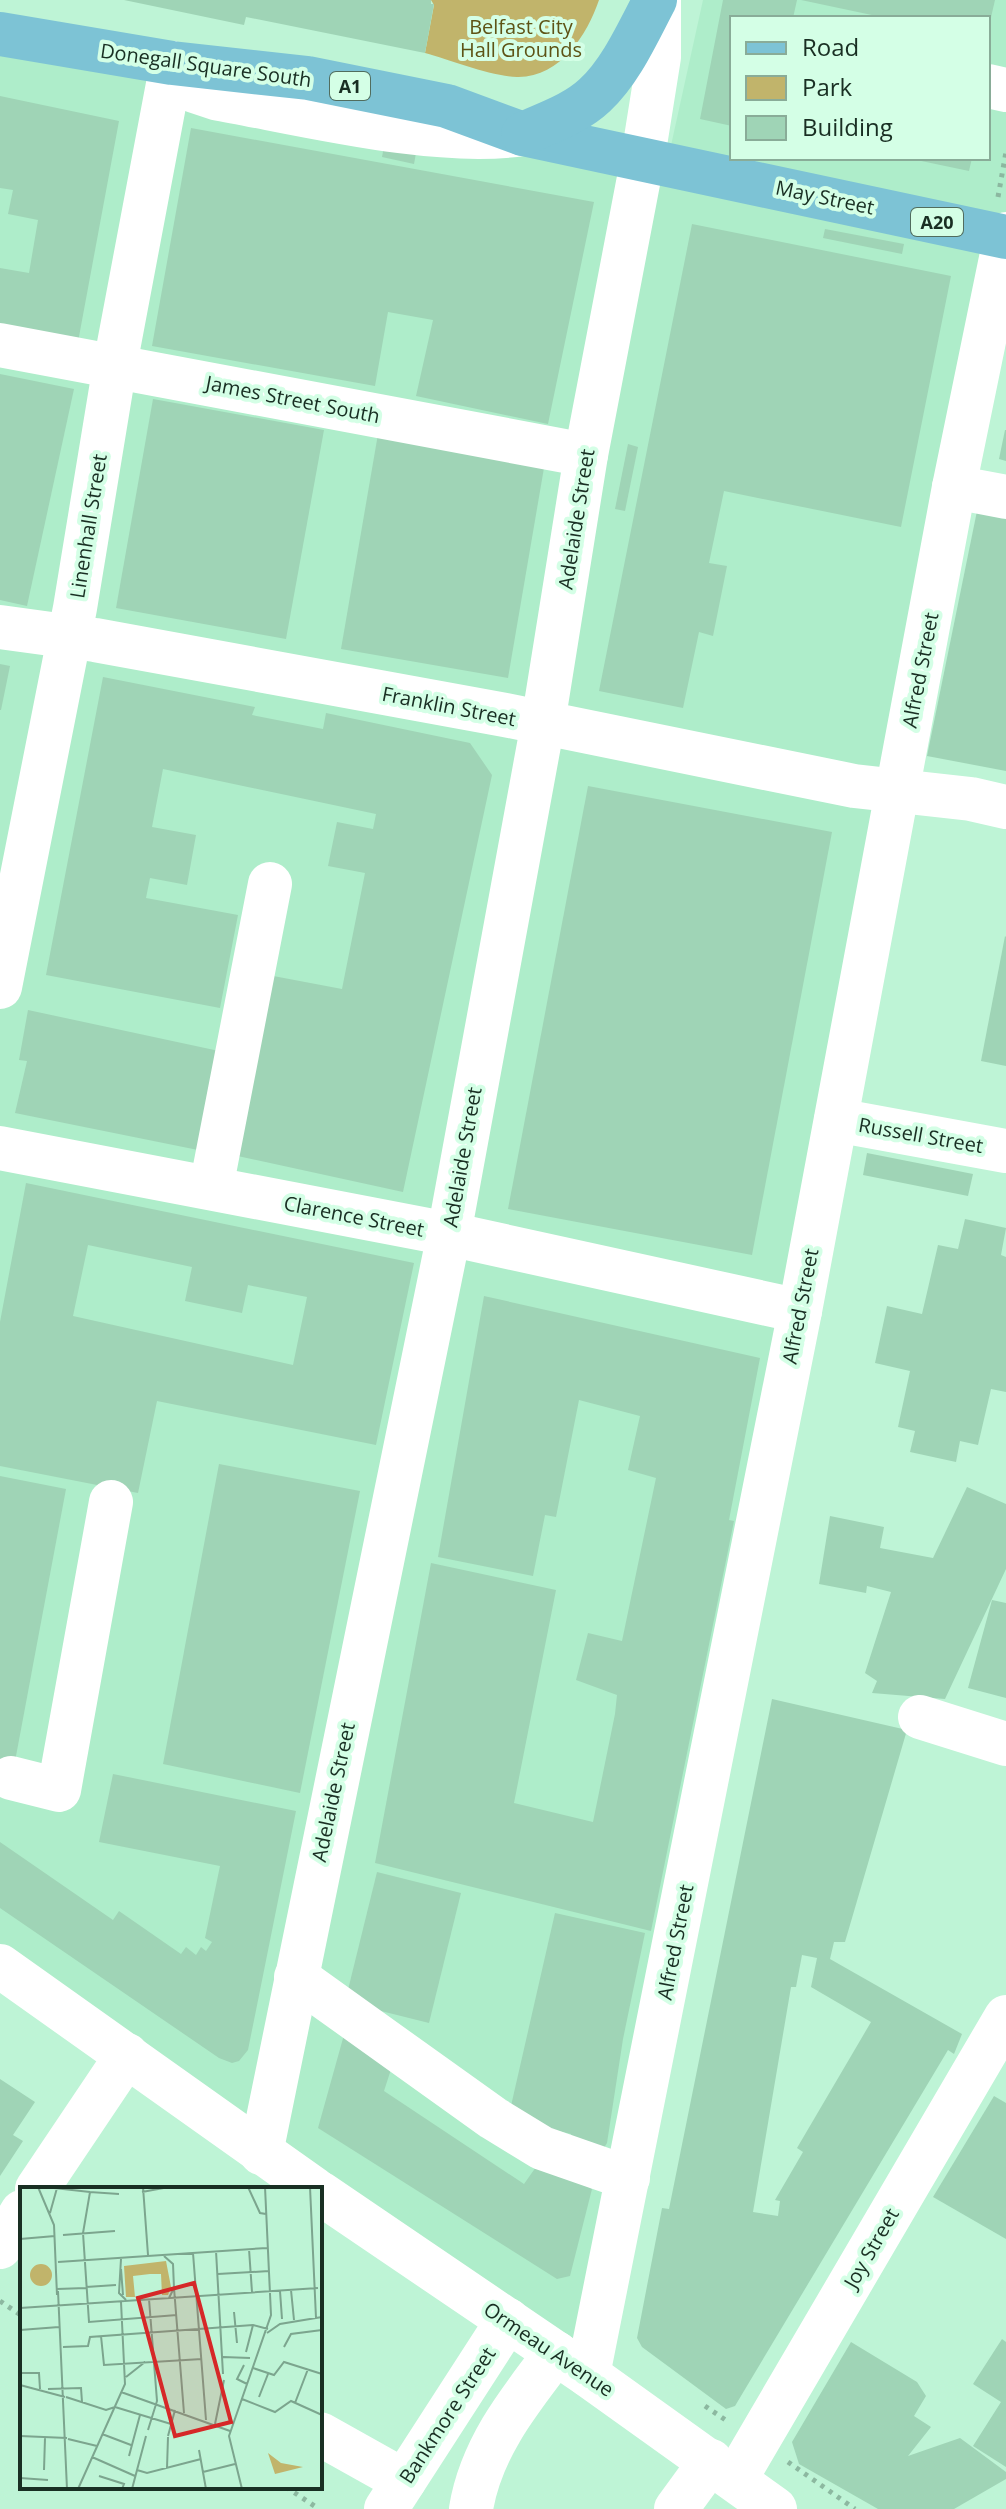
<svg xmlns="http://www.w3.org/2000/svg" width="1006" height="2509" font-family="'Open Sans',sans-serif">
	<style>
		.built { fill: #aeedca; fill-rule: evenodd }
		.green { fill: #c1b46b }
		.building { fill: #9fd4b6; fill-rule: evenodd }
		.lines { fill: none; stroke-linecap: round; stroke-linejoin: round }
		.path { stroke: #8cb8a0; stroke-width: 5; stroke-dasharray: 4 6; stroke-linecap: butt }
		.minor { stroke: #fff; stroke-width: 44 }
		.major { stroke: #7dc3d5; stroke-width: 44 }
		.labels { text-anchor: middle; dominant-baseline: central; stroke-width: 8; stroke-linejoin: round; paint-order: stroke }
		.shield { fill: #d4ffe6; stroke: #516d5e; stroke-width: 2 }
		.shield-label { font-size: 18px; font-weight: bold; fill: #192f23 }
		.park-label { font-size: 20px; fill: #5e5315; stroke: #d4ffe6 }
		.street-label { font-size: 20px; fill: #192f23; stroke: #d4ffe6 }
		.inset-road { fill: none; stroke: #7ca58e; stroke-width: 2 }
		.view { fill: #d62828; fill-opacity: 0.15; stroke: #d62828; stroke-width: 4 }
		.inset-edge { fill: none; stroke: #192f23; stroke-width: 4 }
	</style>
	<rect width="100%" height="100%" fill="#bef4d6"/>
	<!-- built -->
	<path class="built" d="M 703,0 L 1006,0 L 1006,223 L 585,2365 L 0,1969 L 0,25 L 670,150 ZM 732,18 L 988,18 L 988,158 L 732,158 Z"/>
	<!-- green -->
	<path class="green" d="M 431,0 L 599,0 C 587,35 560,78 517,77 C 490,76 451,60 425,53 L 434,5 Z"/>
	<!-- building -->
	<g class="building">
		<polygon points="124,0 431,0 431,4 434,4 425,53 246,17 244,25"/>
		<polygon points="723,0 797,0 793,18 732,18 732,126 700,119"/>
		<polygon points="801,0 995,0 989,26 988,18 886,18"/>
		<polygon points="0,96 119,121 78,342 0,326 0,268 29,273 38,220 8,214 13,190 0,188"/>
		<polygon points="191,128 594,202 548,424 416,396 433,320 388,312 375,386 152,346"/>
		<polygon points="384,146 416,153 414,164 382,157"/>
		<polygon points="907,158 972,158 969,171"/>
		<polygon points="692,224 951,276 901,527 724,491 709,563 727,566 713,636 699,632 683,708 599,691"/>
		<polygon points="825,229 904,244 902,254 823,238"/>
		<polygon points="0,374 74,389 27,606 0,600"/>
		<polygon points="153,399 324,430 286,639 116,608"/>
		<polygon points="1005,430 1006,430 1006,461 999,459"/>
		<polygon points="378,434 545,462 508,678 341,649"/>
		<polygon points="628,444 638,447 625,511 615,509"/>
		<polygon points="977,511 1006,516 1006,771 927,756"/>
		<polygon points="0,664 10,666 1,710 0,710"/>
		<polygon points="103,677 255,707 252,715 323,729 326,713 470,743 492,775 403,1192 233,1155 268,975 342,989 365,873 328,866 337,822 373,829 376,814 163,769 152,827 196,835 187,885 150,878 146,898 238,915 220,1008 46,975"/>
		<polygon points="588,786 832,832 752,1255 508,1209"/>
		<polygon points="1005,936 1006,937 1006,1066 981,1061"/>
		<polygon points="28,1010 219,1051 198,1150 15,1113 27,1061 19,1060"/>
		<polygon points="867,1153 973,1174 968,1196 863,1175"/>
		<path d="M 26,1183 L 414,1263 L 376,1445 L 157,1401 L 138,1493 L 0,1466 L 0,1322 ZM 88,1245 L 192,1267 L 185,1301 L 242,1313 L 248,1285 L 307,1297 L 293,1365 L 73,1316 Z"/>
		<polygon points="965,1219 1006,1228 1001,1255 1006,1257 1006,1392 991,1389 978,1445 960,1441 956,1462 910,1452 915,1431 898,1427 910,1371 875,1363 887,1306 922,1314 938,1245 958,1249"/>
		<polygon points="484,1296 760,1358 729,1520 734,1521 651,1931 375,1863 431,1563 556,1590 514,1803 593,1822 615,1714 617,1695 576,1680 588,1633 622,1641 656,1478 628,1470 640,1416 579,1400 556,1517 545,1515 533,1576 438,1557"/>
		<polygon points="219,1464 360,1491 300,1793 163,1764"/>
		<polygon points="0,1476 66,1489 10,1788 0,1781"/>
		<polygon points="967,1487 1006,1504 1006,1569 945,1699 872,1693 877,1681 865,1673 891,1592 867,1586 866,1593 819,1584 830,1516 884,1527 880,1548 933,1558"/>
		<polygon points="992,1600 1006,1603 1006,1698 968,1688"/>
		<path d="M 772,1699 L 907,1730 L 845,1942 L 834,1942 L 830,1959 L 962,2034 L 954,2054 L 948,2050 L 735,2406 L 726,2409 L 642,2347 L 637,2338 L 662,2208 L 669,2209 ZM 802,1955 L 817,1958 L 811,1987 L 871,2022 L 797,2148 L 803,2152 L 775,2200 L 780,2201 L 778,2216 L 753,2212 L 791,1987 L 796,1987 Z"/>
		<polygon points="113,1774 296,1811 248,2050 239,2061 232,2063 219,2058 0,1908 0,1842 113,1920 119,1911 181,1954 186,1947 196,1955 201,1947 206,1951 212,1942 205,1938 220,1866 99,1842"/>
		<polygon points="377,1872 461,1893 429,2023 345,2002"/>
		<polygon points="555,1913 645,1933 623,2039 607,2143 602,2151 574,2146 571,2134 508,2119"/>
		<polygon points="347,2024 395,2057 384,2091 524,2184 543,2157 592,2189 570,2276 557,2279 318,2128"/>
		<polygon points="0,2079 35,2102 13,2135 23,2141 0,2176"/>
		<polygon points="994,2096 1006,2103 1006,2239 933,2197"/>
		<polygon points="1002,2339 1006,2342 1006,2467 973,2446 1001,2402 973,2384"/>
		<polygon points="851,2342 917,2382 926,2396 914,2416 931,2427 908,2456 960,2438 1006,2472 1006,2479 954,2509 878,2509 799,2464 792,2442"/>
	</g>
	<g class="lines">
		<!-- path -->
		<g class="path">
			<polyline points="998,197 1006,152"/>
			<polyline points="0,2301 22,2316"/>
			<polyline points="705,2406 727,2421"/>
			<polyline points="788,2462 855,2509"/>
			<polyline points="286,2487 319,2509"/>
		</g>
		<!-- minor -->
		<g class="minor">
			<path d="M 172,63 L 194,91 L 215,98 C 304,114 435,147 523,134"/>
			<polyline points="988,86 1006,90"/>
			<polyline points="0,345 586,455"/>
			<polyline points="954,487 1006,497"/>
			<polyline points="0,627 95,640 505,715 854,786 971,799 1006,807"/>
			<polyline points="0,987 75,608 115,365 172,63"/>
			<polyline points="836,1120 1006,1151"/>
			<polyline points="0,1148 449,1234 800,1311"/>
			<polyline points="211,1188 270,884"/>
			<polyline points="920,1717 1006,1744"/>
			<polyline points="11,1778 59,1790 111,1502"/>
			<polyline points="0,1966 314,2189"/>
			<polyline points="296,1977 493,2118 542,2148 628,2178"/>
			<polyline points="261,2153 449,1234 543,723 586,455 643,157 659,57 659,0"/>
			<polyline points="37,2189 127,2055"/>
			<polyline points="320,2193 588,2375 775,2509"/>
			<polyline points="0,2247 22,2212"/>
			<polyline points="588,2375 800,1311 954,487 1006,234"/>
			<polyline points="320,2434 404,2481"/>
			<polyline points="736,2478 1006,2017"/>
			<polyline points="386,2509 508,2320"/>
			<path d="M 471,2509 C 481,2448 519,2401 556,2353"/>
			<polyline points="676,2509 711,2461"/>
		</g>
		<!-- major -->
		<g class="major">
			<polyline points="0,34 172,63 308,78 447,106 523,134 1006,237"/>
			<path d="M 523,134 C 547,123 575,114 595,95 C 621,71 638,32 655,0"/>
		</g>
	</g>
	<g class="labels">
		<!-- shield labels -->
		<g class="shield">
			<rect x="330" y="72" width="40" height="28" rx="6"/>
			<rect x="911" y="208" width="52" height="28" rx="6"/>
		</g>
		<g class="shield-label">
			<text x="350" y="86">A1</text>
			<text x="937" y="222">A20</text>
		</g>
		<!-- park labels -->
		<g class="park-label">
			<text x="521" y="26">Belfast City<tspan x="521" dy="23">Hall Grounds</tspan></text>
		</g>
		<!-- street labels -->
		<g class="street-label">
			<text transform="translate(206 65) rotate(8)">Donegall Square South</text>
			<text transform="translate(825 197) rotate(12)">May Street</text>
			<text transform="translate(293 399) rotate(11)">James Street South</text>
			<text transform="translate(576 519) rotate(-81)">Adelaide Street</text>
			<text transform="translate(88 526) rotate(-81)">Linenhall Street</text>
			<text transform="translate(920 670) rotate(-79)">Alfred Street</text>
			<text transform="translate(449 706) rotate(11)">Franklin Street</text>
			<text transform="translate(921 1135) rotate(10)">Russell Street</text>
			<text transform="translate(462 1157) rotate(-80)">Adelaide Street</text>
			<text transform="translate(354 1216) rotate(11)">Clarence Street</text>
			<text transform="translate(800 1306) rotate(-79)">Alfred Street</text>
			<text transform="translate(333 1792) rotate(-78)">Adelaide Street</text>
			<text transform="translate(675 1942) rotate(-79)">Alfred Street</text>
			<text transform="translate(871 2248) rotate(-60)">Joy Street</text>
			<text transform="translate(549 2349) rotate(34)">Ormeau Avenue</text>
			<text transform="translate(447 2415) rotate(-57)">Bankmore Street</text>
		</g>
	</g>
	<!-- overview -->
	<g transform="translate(20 2187)">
		<rect width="302" height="302" fill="#bef4d6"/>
		<path d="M 146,74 L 151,100 L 148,108 L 142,108 L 141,87 L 130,87 L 113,89 L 115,110 L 106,110 L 104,79 ZM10 88a11 11 0 1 1 22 0a11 11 0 1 1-22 0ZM 248,266 L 261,276 L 283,280 L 255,287 Z" fill="#c1b46b"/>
		<path class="inset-road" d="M 18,0 L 34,38 L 37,108M 25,0 L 70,5M 123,0 L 128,68M 228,0 L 240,26 L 246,27M 290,0 L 296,131M 122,5 L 149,0M 99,7 L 70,5 L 63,46 L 69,135 L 157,128M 30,26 L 37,1M 43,48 L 95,44M 0,52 L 35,49M 229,62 L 232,105M 196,64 L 203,187M 173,66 L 186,233M 144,69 L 153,77 L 154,101 L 149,111M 101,72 L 99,106 L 106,113M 38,75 L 247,61M 101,82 L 103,108M 198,87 L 249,84M 66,100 L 96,98M 154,101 L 164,226M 37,102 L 66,101M 271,103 L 274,133M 38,104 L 47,302M 260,104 L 262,132M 0,121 L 298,101M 214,125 L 217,156M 0,143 L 39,140M 247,146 L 260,137 L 302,130M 81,149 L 84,178 L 182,172M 43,160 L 68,159 L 70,150 L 233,138 L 248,142M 264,160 L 271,147 L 302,143M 226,165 L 233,138M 203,170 L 230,171M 224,178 L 217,192 L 227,197M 233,181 L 254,188 L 264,175 L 302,187M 2,186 L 19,186 L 20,202M 106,190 L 125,175M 0,198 L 45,210M 28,202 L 61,201 L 62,215M 0,203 L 0,246M 101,205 L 210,244M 46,210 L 86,223 L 95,220M 239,210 L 248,187M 222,212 L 255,225 L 271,214 L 302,228M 275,216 L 288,182M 95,220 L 151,237M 195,237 L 204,193M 128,243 L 137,214 L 129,112M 82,247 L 111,258M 0,249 L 47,251M 148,249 L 155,223M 48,252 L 77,259M 179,263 L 186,302M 109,269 L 120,228M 72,270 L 115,289M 147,281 L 148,250M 24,283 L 25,251M 117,283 L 127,286 L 181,272M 183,285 L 215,277M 79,289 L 104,297 L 102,302M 0,291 L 28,293M 58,302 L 105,197 L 101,115M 112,302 L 126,249M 222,302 L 209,249 L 251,128 L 245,0"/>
		<path class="view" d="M 174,96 L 211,235 L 155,249 L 118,111 Z"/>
		<rect width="302" height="302" class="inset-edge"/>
	</g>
	<!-- legend -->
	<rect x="730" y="16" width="260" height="144" fill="#d4ffe6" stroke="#89ac98" stroke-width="2"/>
	<rect x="746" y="42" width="40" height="12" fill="#7dc3d5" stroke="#89ac98" stroke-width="2"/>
	<text x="802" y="56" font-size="24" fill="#192f23">Road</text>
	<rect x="746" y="76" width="40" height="24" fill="#c1b46b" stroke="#89ac98" stroke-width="2"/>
	<text x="802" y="96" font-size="24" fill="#192f23">Park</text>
	<rect x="746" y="116" width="40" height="24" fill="#9fd4b6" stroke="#89ac98" stroke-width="2"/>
	<text x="802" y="136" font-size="24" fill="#192f23">Building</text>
</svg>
